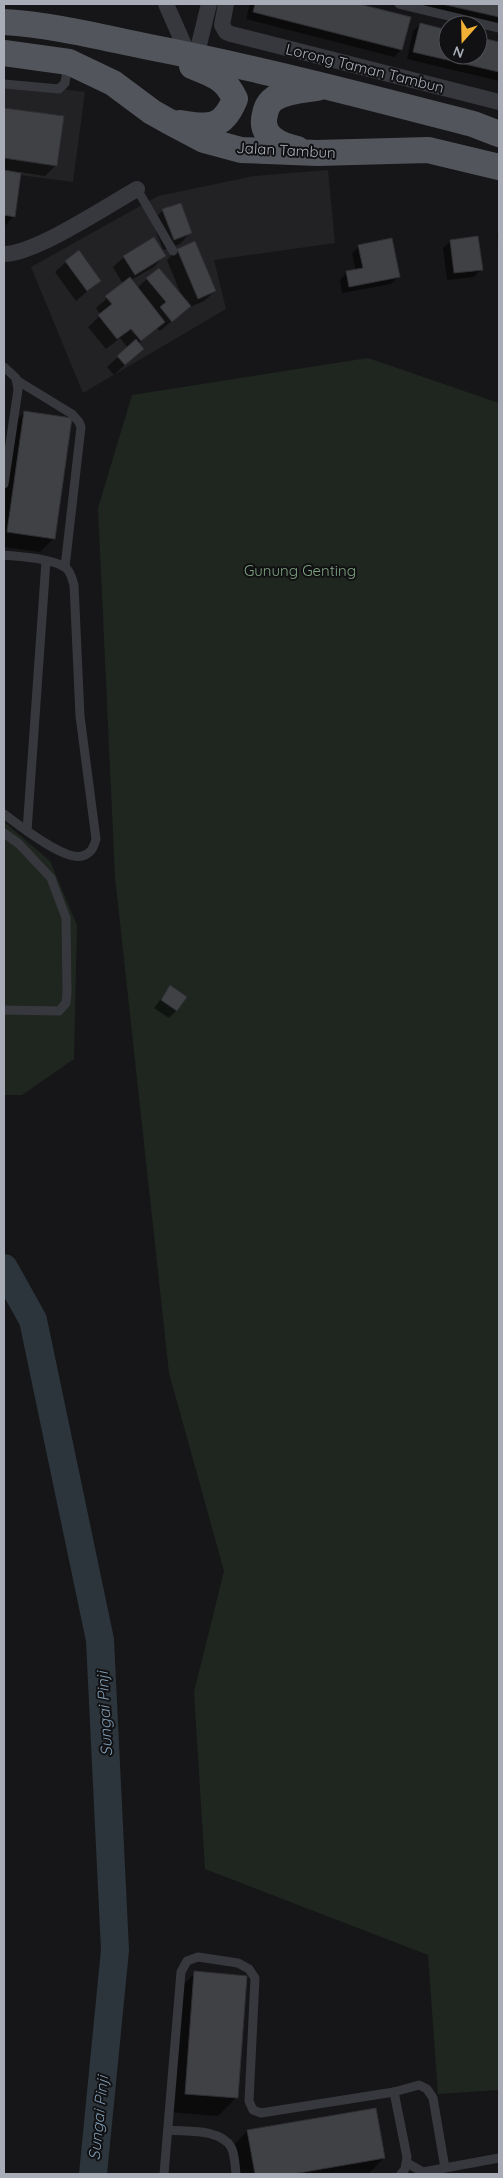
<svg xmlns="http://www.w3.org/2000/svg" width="503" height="2178" font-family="Quicksand,sans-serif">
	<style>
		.built { fill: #222225 }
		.green { fill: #1e261f }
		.shadow { fill: #0007 }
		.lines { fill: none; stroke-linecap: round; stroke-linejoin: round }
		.river { stroke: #2c353c; stroke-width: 28 }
		.building { fill: #404145; stroke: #303034 }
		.service { stroke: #37383d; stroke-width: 9 }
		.minor { stroke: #37383d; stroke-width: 16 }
		.primary { stroke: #53555c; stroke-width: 26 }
		.labels { text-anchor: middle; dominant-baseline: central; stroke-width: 4; stroke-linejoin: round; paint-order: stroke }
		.street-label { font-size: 15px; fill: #a8adb8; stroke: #111113 }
		.park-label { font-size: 15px; fill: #7fa381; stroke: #111113 }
		.water-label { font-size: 16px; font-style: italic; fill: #7f9bb3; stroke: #111113 }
	</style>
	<rect width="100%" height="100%" fill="#161618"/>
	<!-- built -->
	<g class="built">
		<polygon points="4,81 85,92 73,182 4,173"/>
		<polygon points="328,170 335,243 214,260 226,309 83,393 31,267 158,196 254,176"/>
	</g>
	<!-- green -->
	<g class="green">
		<polygon points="368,358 499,403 499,2090 438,2094 428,1955 205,1869 194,1692 224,1571 169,1373 115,877 98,508 132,395"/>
		<polygon points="4,822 50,861 77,925 74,1059 22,1095 4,1095"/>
	</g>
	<!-- shadow -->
	<g class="shadow">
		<polygon points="250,4 354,4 409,18 401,50 394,57 246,19"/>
		<polygon points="421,4 499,4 499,25 420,7"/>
		<polygon points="420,24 448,31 448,55 478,55 478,38 499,43 499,81 407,59 413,31"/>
		<polygon points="4,109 62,117 56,165 45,176 20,172 14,216 4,227"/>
		<polygon points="163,210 190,233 180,244 163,250 152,221"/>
		<polygon points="499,232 499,255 497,234"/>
		<polygon points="451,241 481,269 474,277 447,280 443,248"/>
		<polygon points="359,246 398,277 391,284 342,293 340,280 347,272 356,271 352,253"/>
		<polygon points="177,250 215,291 204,301 186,309 160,331 157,328 138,344 142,349 114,375 107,367 128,348 120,338 106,349 88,327 101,315 96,308 123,284 113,267 124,257 164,256 154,267 131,280 137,288 147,279 182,297 167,260"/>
		<polygon points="66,262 99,281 76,301 55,272"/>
		<polygon points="24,413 54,538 40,552 4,547 4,474 11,426"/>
		<polygon points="170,987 176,1011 169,1018 154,1008"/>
		<polygon points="195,1973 236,2098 218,2116 167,2112 176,1992"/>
		<polygon points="247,2131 384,2158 368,2174 233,2174 229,2150"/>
	</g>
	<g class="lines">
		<!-- river -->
		<polyline class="river" points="4,1268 33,1320 100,1640 115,1950 93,2174"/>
	</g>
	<!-- building -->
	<g class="building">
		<polygon points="255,4 359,4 411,17 402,50 253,12"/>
		<polygon points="442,4 499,4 499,17"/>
		<polygon points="420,23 448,30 448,55 478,55 478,37 499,42 499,72 413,52"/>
		<polygon points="4,108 64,116 57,166 4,158"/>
		<polygon points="4,170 21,173 15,217 4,215"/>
		<polygon points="181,203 192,233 174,240 162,209"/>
		<polygon points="478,236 483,270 454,273 450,240"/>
		<polygon points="154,237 166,256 135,275 123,256"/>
		<polygon points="392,238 400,277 349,287 346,271 363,268 358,245"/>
		<polygon points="195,241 216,291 198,299 177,249"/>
		<polygon points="79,250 101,281 87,291 65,261"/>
		<polygon points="159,268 191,306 172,322 160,307 166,302 146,278"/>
		<polygon points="130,277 165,322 141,341 131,329 117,339 98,315 112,304 105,296"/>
		<polygon points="136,339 144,349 125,365 117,356"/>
		<polygon points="24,411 72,418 55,539 7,532"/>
		<polygon points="170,985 187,997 177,1011 161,1000"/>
		<polygon points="194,1971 247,1976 238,2098 185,2094"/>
		<polygon points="376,2108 385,2158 293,2174 255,2174 247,2130"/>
	</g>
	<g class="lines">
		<!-- service -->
		<g class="service">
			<polyline points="399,4 499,28"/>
			<polyline points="4,84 59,89 65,83 68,64"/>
			<polyline points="137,189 173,251"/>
			<polyline points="4,367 16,378 18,390 4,484"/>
			<polyline points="18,381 72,414 79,422 81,427 65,567"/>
			<path d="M 4,555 C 20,557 52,558 66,568 C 71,572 72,579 74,585 L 80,716 L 96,839 C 94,847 91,854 82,856 C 64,861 19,825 4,814"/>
			<polyline points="27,831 46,561"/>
			<polyline points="4,833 19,844 51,878 66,918 67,992 66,1003 59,1011 4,1010"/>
			<polyline points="394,2092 407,2157 405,2169 401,2174"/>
			<path d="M 168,2130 C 186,2132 220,2128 231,2147 C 235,2154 235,2166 236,2174"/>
			<polyline points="407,2163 423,2172 499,2158"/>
			<polyline points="164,2174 181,1972 187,1961 198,1957 238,1963 249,1969 255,1978 249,2101 253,2110 261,2113 394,2092 419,2085 427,2089 433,2098 445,2168"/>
		</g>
		<!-- minor -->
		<g class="minor">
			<polyline points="166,4 188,54"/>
			<polyline points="226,4 222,25 226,32 231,34 499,102"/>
			<polyline points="196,57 209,4"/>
			<path d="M 4,254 C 35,254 107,206 137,189"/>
		</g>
		<!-- primary -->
		<g class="primary">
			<path d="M 4,22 C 54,25 100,37 149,47 C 258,68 365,96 473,124 L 499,134"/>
			<polyline points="4,53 69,62 113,83 152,112 168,121 204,140 241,150 317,153 428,150 499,167"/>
			<path d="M 180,123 C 209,128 223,129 235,99 C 225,77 213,75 192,66"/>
			<path d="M 297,149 C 279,145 259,136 265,114 C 266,108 269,102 275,98 C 287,91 303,90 317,88"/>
		</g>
	</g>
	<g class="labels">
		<!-- street labels -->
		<g class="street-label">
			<text transform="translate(365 68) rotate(14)">Lorong Taman Tambun</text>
			<text transform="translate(286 150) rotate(3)">Jalan Tambun</text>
		</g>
		<!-- park labels -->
		<g class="park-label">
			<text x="300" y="570">Gunung Genting</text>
		</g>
		<!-- water labels -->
		<g class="water-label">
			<text transform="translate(104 1714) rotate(-93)">Sungai Pinji</text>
			<text transform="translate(98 2118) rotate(-84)">Sungai Pinji</text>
		</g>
	</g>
	<!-- border -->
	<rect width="503" height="2178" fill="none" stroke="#a8adb8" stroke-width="10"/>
	<!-- north arrow -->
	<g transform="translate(463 40) rotate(200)"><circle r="24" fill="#111113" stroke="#4d4f55"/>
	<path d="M0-4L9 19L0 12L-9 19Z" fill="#f2b134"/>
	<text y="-8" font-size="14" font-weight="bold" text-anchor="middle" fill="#a8adb8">N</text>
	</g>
</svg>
